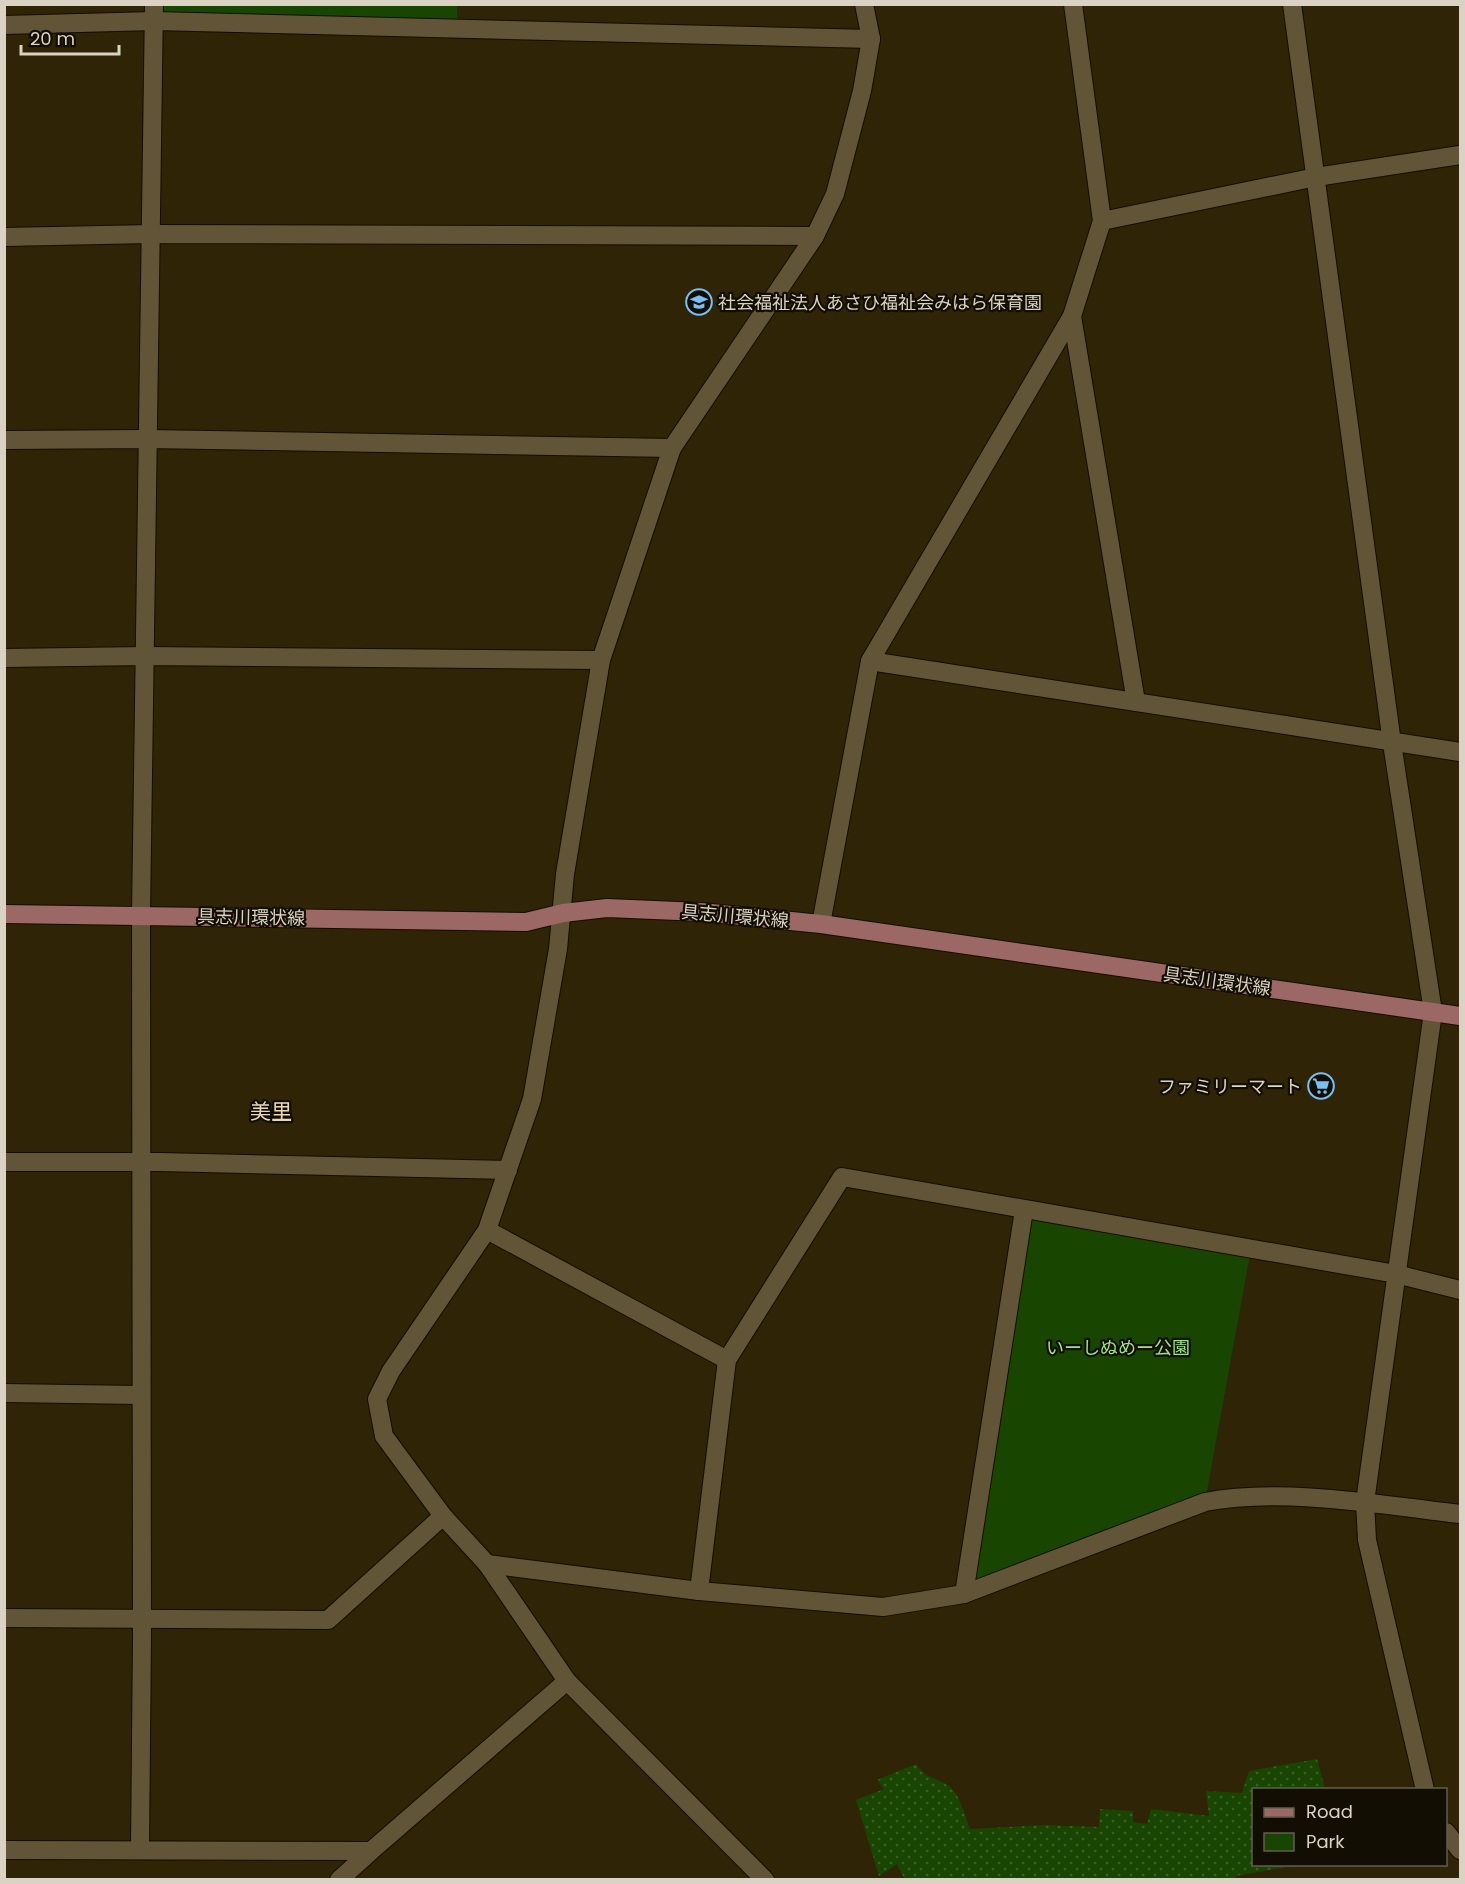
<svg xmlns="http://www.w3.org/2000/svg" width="1465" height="1884" font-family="Poppins,'Noto Sans JP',sans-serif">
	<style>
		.grass { fill: url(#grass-dots) }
		.park { fill: #184600 }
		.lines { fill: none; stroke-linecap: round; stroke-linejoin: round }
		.minor-casing { stroke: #150d00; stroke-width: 20 }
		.major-casing { stroke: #150d00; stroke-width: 20 }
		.minor { stroke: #625537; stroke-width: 18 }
		.major { stroke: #9b6865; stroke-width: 18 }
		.labels { text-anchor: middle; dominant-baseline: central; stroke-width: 4.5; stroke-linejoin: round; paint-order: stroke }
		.poi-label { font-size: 18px; fill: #dad3c3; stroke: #130e03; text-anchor: start }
		.street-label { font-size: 18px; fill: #dad3c3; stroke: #130e03 }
		.park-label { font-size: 18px; fill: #9be57e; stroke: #130e03 }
		.quarter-label { font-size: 21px; fill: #e7d8b6; stroke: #130e03 }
	</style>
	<defs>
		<pattern id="grass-dots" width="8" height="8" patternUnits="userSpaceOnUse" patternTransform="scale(1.5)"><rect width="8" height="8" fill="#184600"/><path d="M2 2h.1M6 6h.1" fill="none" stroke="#396024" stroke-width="1.8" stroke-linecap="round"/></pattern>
	</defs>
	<rect width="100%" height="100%" fill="#2f2406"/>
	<!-- grass -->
	<path class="grass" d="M 1317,1759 L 1325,1789 L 1254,1790 L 1254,1864 L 1298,1865 L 1236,1876 L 1236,1879 L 905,1880 L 897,1864 L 879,1876 L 856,1800 L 884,1789 L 877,1780 L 916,1764 C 927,1779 929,1775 944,1783 C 960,1791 964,1814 970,1829 L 1045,1825 L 1099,1827 L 1100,1809 L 1133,1811 L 1133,1822 L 1147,1824 L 1151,1809 L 1209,1816 L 1206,1791 L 1242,1793 L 1249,1771 Z"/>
	<!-- park -->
	<g class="park">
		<polygon points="154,5 457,5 457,28 154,21"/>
		<polygon points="1024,1210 1251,1249 1205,1502 964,1594"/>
	</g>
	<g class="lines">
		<!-- minor casing -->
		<g class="minor-casing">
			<g id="minor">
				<polyline points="1292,4 1392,743 1433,1012 1365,1502 1367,1540 1425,1790"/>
				<polyline points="4,25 154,21 871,39"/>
				<polyline points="1102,221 1316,177 1460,155"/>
				<polyline points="4,237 151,234 815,236"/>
				<polyline points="1072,316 1136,702"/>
				<polyline points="4,440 148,439 672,448"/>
				<polyline points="4,658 145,656 601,660"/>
				<polyline points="870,661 1460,752"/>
				<polyline points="821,924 870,661 1072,316 1102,221 1073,4"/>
				<polyline points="4,1162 160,1162 508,1170"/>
				<polyline points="487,1230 727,1360"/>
				<polyline points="4,1393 140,1395"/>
				<path d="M 487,1564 L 699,1591 L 883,1607 L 964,1594 L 1205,1502 C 1282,1487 1383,1505 1460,1514"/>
				<polyline points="699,1591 727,1360 842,1177 1396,1274 1460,1290"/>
				<polyline points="964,1594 1024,1210"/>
				<polyline points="4,1618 328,1620 443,1516"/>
				<polyline points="1446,1832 1460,1850"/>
				<polyline points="140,1849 142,1637 141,915 154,4"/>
				<polyline points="4,1850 371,1851 567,1681"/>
				<polyline points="339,1880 371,1851"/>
				<polyline points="765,1880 567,1681 487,1564 443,1516 384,1436 377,1399 391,1371 487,1230 532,1099 558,949 565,874 601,660 672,448 815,236 835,194 862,91 871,39 864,4"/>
			</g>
		</g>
		<!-- major casing -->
		<g class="major-casing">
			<polyline id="major" points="4,914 526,922 563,913 607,908 701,912 821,924 1460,1016"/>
		</g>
		<!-- minor -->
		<use href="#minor" class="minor"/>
		<!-- major -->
		<use href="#major" class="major"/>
	</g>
	<!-- icons -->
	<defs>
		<g id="school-ring" transform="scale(1.35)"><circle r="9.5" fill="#130e03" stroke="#78bff7" stroke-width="1.5"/><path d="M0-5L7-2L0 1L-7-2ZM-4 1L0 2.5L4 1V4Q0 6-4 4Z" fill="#78bff7"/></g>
		<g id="supermarket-ring" transform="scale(1.35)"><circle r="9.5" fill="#130e03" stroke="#78bff7" stroke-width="1.5"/><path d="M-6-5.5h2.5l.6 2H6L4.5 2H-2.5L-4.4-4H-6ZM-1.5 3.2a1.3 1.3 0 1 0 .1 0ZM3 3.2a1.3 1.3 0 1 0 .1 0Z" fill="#78bff7"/></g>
	</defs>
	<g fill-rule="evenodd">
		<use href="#school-ring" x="699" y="302"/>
		<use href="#supermarket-ring" x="1321" y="1086"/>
	</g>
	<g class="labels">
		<!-- poi labels -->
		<g class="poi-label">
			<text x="718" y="302">社会福祉法人あさひ福祉会みはら保育園</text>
			<text x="1302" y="1086" text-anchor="end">ファミリーマート</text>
		</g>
		<!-- street labels -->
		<g class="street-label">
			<text transform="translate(735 916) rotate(5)">具志川環状線</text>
			<text transform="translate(251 917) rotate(1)">具志川環状線</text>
			<text transform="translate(1217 981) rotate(8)">具志川環状線</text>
		</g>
		<!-- park labels -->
		<g class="park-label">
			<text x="1118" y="1347">いーしぬめー公園</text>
		</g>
		<!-- quarter labels -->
		<g class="quarter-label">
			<text x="271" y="1111">美里</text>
		</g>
	</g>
	<!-- border -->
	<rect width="1465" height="1884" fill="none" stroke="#dad3c3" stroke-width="12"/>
	<!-- legend -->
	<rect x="1252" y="1788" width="195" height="78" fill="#130e03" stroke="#635d50" stroke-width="1.5"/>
	<rect x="1264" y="1808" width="30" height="9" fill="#9b6865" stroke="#635d50" stroke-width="1.5"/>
	<text x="1306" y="1818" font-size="18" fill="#dad3c3">Road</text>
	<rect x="1264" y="1833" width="30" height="18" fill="#184600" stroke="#635d50" stroke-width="1.5"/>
	<text x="1306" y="1848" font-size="18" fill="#dad3c3">Park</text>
	<!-- scale -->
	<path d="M21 45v9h98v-9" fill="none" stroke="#dad3c3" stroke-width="3"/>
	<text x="30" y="45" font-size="18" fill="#dad3c3" stroke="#130e03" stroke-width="4.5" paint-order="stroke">20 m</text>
</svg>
